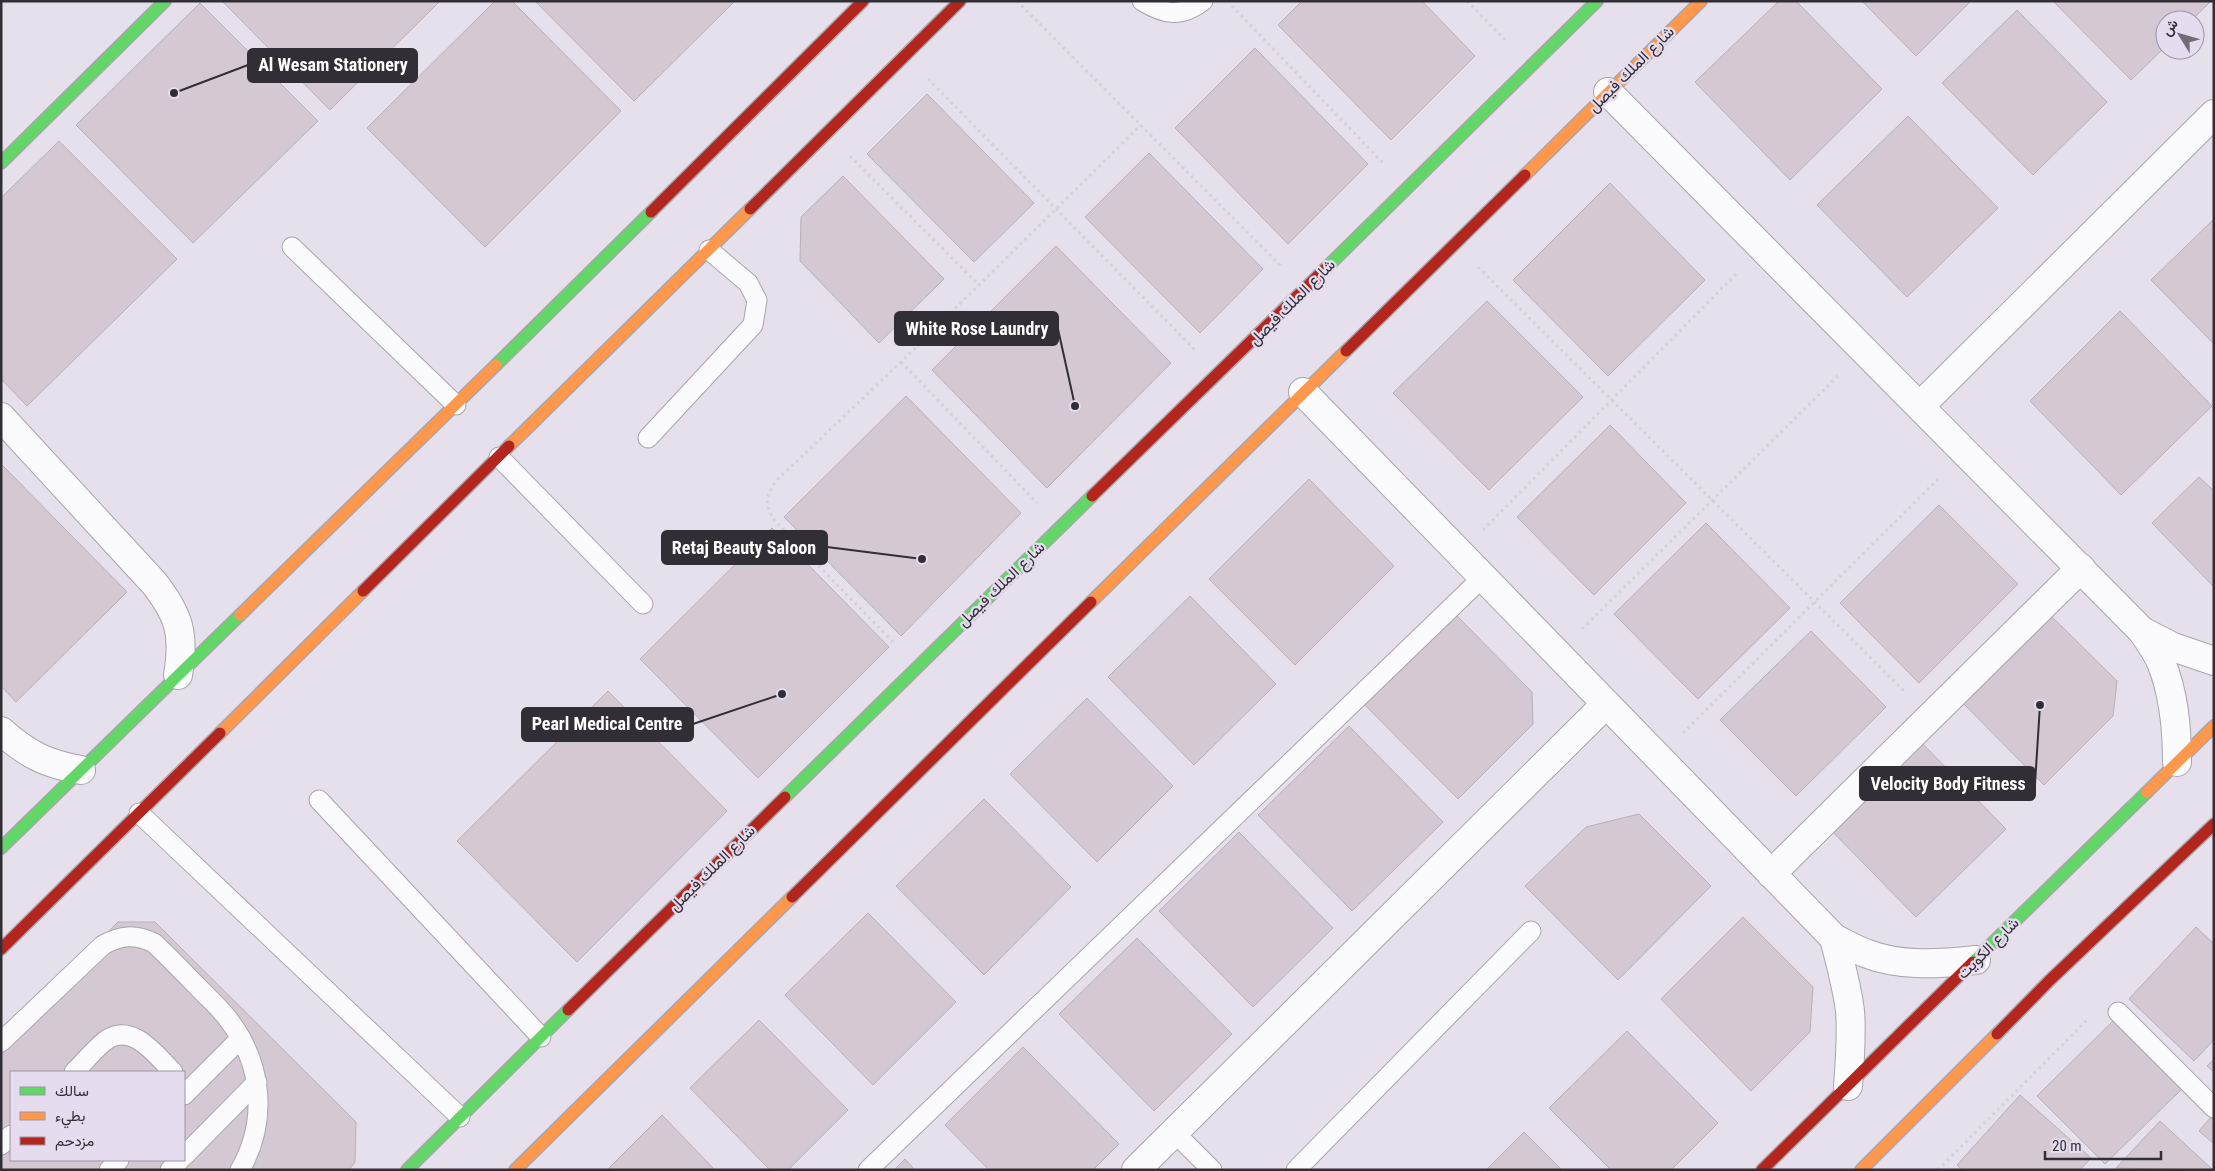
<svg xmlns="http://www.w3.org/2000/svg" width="2215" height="1171" font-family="'Roboto Condensed',Vazirmatn,sans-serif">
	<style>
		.building { fill: #d4c8d2; stroke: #b7b1b7; fill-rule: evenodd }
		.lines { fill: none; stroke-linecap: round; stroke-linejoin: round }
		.lane-casing { stroke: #a8a5ac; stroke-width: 21 }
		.street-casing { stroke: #a8a5ac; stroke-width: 30 }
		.fast-casing { stroke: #a8a5ac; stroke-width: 14 }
		.slow-casing { stroke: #a8a5ac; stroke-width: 14 }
		.jam-casing { stroke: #a8a5ac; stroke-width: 14 }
		.path { stroke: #d2d1d4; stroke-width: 3; stroke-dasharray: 2.5 4; stroke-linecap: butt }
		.lane { stroke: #fbfafc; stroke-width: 19 }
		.street { stroke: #fbfafc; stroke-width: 28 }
		.fast { stroke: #63d668; stroke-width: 11 }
		.slow { stroke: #ff974d; stroke-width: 11 }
		.jam { stroke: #b3261e; stroke-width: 11 }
		.labels { text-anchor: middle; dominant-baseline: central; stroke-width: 4.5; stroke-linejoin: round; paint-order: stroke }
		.street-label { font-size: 16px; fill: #322e35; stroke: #e5dcef }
		.leader { fill: none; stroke: #322e35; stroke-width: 2 }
		.callout-dot { fill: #322e35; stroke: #e5dcef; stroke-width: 2 }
		.callout { fill: #322e35; stroke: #322e35; stroke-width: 2 }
		.callout-label { font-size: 18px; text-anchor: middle; font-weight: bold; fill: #fff }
	</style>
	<rect width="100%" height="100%" fill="#e5e0eb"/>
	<!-- building -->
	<g class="building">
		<polygon points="222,1 440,1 330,110"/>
		<polygon points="495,1 512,1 621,111 485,247 367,128"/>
		<polygon points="535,1 735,1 634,101"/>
		<polygon points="1302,1 1422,1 1475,56 1391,140 1278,25"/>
		<polygon points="1779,1 1796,1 1882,89 1790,180 1695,82"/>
		<polygon points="1862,1 1971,1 1916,56"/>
		<polygon points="2053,1 2211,1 2192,20 2165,20 2165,47 2131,80"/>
		<polygon points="200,3 318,121 193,243 76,125"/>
		<polygon points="2017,10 2107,102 2033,175 1942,83"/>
		<polygon points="1255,48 1368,164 1288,244 1175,128"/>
		<polygon points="927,94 1034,203 974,262 867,154"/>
		<polygon points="1908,116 1998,208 1907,297 1817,205"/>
		<polygon points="59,141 177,259 27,406 1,379 1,198"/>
		<polygon points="1149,153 1263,269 1200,333 1085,217"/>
		<polygon points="843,176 944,279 879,343 800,261 801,217"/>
		<polygon points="1610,183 1705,280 1608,376 1513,280"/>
		<polygon points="2214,219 2214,344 2151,280"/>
		<polygon points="1056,246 1171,363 1047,488 932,370"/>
		<polygon points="1487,301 1583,397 1489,490 1393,393"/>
		<polygon points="2120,311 2212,406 2121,495 2030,401"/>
		<polygon points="906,396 1021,513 901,636 784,517"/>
		<polygon points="1610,425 1686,503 1594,595 1517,517"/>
		<polygon points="1,464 127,592 16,702 1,686"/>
		<polygon points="2199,477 2214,491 2214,587 2152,523"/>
		<polygon points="1309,479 1394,566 1295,665 1209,579"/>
		<polygon points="1939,505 2018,584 1919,683 1840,603"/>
		<polygon points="1706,523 1790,608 1698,699 1614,614"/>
		<polygon points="772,528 889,647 758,778 640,659"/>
		<polygon points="1190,596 1276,684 1194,765 1108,677"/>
		<polygon points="2043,608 2117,681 2113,716 2044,785 1955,695"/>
		<polygon points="1455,614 1532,692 1533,724 1458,799 1364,704"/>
		<polygon points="1811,631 1886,707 1796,796 1720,720"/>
		<polygon points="608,691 727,811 577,962 457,841"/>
		<polygon points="1087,698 1173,786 1097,862 1010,774"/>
		<polygon points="1349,726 1443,822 1352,911 1258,815"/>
		<polygon points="1914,735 2006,829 1916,917 1825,824"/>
		<polygon points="984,799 1071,887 984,975 896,886"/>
		<polygon points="1639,814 1711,886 1618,980 1525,886 1586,827"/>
		<polygon points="1239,832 1333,928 1253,1007 1159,911"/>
		<polygon points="868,913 956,1002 873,1085 785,995"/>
		<polygon points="1743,917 1813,987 1810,1032 1751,1091 1661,999"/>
		<path d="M 118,922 L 155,922 L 356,1122 L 355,1163 L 348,1170 L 1,1170 L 1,1036 ZM 11,1072 L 184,1072 L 184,1160 L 11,1160 Z"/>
		<polygon points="2196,927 2214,944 2214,1040 2194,1061 2129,999"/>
		<polygon points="1137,938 1232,1034 1154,1111 1059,1014"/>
		<polygon points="2115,1019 2183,1088 2105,1164 2037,1096"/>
		<polygon points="759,1020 848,1110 788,1170 770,1170 690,1088"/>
		<polygon points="1627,1031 1718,1123 1671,1170 1611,1170 1549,1108"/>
		<polygon points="1023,1047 1119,1144 1093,1170 989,1170 945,1125"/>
		<polygon points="2214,1059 2214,1072 2207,1066"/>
		<polygon points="2020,1095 2091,1158 2080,1170 1962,1170 1957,1165"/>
		<polygon points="662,1115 715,1170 607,1170"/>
		<polygon points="2211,1117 2214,1120 2214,1144 2199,1131"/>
		<polygon points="2160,1121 2213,1170 2116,1168"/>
		<polygon points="1524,1132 1562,1170 1486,1170"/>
		<polygon points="905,1159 915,1170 894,1170"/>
	</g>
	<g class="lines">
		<!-- lane casing -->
		<g class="lane-casing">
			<g id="lane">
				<path d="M 1142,1 C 1165,15 1181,18 1203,1"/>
				<polyline points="292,247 456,405"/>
				<polyline points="648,438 753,325 757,300 748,283 709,250"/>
				<polyline points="499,457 643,604"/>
				<polyline points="319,800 541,1037"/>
				<polyline points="139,813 460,1117"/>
				<polyline points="2118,1012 2214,1108"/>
				<path d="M 1,1042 L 103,945 C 121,935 135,934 154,943 C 169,957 183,972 197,986 C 207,997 219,1007 228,1019 C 263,1064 268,1121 240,1170"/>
				<path d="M 74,1072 C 84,1062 94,1050 105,1041 C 132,1021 156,1055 173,1072"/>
				<polyline points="184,1095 241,1038"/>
				<polyline points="1174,1132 1212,1170"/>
				<polyline points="1,1145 11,1135"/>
				<polyline points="184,1156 257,1082"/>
				<polyline points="109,1170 119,1160"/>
				<polyline points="170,1170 180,1160"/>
				<polyline points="868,1170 1483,577"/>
				<polyline points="1296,1170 1531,931"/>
			</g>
		</g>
		<!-- street casing -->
		<g class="street-casing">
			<g id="street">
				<path d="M 1608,92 L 2142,631 C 2149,641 2156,651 2161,662 C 2174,694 2177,727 2177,762"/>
				<path d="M 1303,392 L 1834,938 C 1844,943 1854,949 1865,953 C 1900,967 1939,964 1976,960"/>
				<polyline points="1920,406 2214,114"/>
				<path d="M 1,417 L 154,583 C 179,615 185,634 178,675"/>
				<polyline points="2142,631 2173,647 2214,661"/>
				<path d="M 1,731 C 28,755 47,764 81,770"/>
				<polyline points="1771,874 2081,568"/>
				<path d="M 1834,938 C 1840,962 1847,986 1850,1011 C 1852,1036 1850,1061 1848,1086"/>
				<polyline points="1136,1170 1606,704"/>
			</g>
		</g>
		<!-- fast casing -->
		<g class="fast-casing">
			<g id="fast">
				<polyline points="1,163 165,1"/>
				<polyline points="1325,269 1597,1"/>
				<polyline points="496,365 651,212"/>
				<polyline points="785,797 1092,496"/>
				<polyline points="1,848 240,615"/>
				<polyline points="1973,962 2147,792"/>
				<polyline points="407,1170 568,1010"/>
			</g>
		</g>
		<!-- slow casing -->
		<g class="slow-casing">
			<g id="slow">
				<polyline points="1525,175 1701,1"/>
				<polyline points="509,446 750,209"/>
				<polyline points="1091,602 1346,351"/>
				<polyline points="240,615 496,365"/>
				<polyline points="220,733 363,591"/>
				<polyline points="2147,792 2214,726"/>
				<polyline points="515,1170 792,897"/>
				<polyline points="1861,1170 1997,1034"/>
			</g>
		</g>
		<!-- jam casing -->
		<g class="jam-casing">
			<g id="jam">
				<polyline points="750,209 960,1"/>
				<polyline points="651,212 863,1"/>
				<polyline points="1346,351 1525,175"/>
				<polyline points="1092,496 1325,269"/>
				<polyline points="363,591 509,446"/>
				<polyline points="792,897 1091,602"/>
				<polyline points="1,949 220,733"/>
				<polyline points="568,1010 785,797"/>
				<polyline points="1997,1034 2050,980 2214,824"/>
				<polyline points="1762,1170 1973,962"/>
			</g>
		</g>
		<!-- path -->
		<g class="path">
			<polyline points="1017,1 1281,266"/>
			<polyline points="1467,1 1508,43"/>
			<polyline points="1232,6 1384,164"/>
			<polyline points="928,79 1196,351"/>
			<polyline points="850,156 979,285"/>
			<polyline points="1478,267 1906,693"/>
			<polyline points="901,362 1037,503"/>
			<polyline points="1483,530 1739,271"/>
			<polyline points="1582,629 1839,375"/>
			<path d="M 893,642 L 775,521 C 765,506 765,496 776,481 L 901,362 L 1141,125"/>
			<polyline points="1683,733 1941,476"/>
			<polyline points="1938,1170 2089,1018"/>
		</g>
		<!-- lane -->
		<use href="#lane" class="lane"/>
		<!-- street -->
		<use href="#street" class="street"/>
		<!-- fast -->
		<use href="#fast" class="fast"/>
		<!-- slow -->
		<use href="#slow" class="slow"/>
		<!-- jam -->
		<use href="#jam" class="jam"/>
	</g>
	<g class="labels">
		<!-- street labels -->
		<g class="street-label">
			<text transform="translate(1631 69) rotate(-45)">شارع الملك فيصل</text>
			<text transform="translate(1292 302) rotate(-45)">شارع الملك فيصل</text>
			<text transform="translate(1001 584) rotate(-44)">شارع الملك فيصل</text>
			<text transform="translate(712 868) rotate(-45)">شارع الملك فيصل</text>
			<text transform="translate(1988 948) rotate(-45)">شارع الكويت</text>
		</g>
	</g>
	<!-- callouts -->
	<path class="leader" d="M174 93L248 65M1075 406L1058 329M922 559L827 547M782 694L693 724M2040 705L2035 784"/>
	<g class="callout-dot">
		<circle cx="174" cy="93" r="5"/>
		<circle cx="1075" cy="406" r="5"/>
		<circle cx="922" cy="559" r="5"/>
		<circle cx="782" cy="694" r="5"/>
		<circle cx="2040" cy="705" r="5"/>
	</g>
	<g class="callout">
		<rect x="248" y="49" width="169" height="33" rx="5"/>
		<rect x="895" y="312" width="163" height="33" rx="5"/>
		<rect x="662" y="531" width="165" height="33" rx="5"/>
		<rect x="522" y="708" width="171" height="33" rx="5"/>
		<rect x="1860" y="767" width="175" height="33" rx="5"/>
	</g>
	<g class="callout-label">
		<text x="333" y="71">Al Wesam Stationery</text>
		<text x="977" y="335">White Rose Laundry</text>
		<text x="744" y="554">Retaj Beauty Saloon</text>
		<text x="607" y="730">Pearl Medical Centre</text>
		<text x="1948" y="790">Velocity Body Fitness</text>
	</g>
	<!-- border -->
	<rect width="2215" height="1171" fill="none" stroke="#322e35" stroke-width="5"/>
	<!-- legend -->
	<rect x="10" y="1071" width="175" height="90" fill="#e5dcef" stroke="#9d96a5"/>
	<rect x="20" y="1087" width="25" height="8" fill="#63d668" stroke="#9d96a5"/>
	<text x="55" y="1096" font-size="15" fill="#322e35">سالك</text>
	<rect x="20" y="1112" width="25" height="8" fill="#ff974d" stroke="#9d96a5"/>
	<text x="55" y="1121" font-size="15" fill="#322e35">بطيء</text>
	<rect x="20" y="1137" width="25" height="8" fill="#b3261e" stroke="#9d96a5"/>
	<text x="55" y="1146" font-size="15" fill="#322e35">مزدحم</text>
	<!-- north arrow -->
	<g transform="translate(2180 35) rotate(307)"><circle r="24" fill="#e5dcef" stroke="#9d96a5"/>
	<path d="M0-4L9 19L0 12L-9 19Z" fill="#716c75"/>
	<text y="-8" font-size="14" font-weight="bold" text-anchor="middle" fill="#322e35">ش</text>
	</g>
	<!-- scale -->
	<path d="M2045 1151v8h116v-8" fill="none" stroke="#322e35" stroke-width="2.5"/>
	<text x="2052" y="1151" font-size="15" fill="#322e35" stroke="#e5dcef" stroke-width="4" paint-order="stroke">20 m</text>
</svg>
